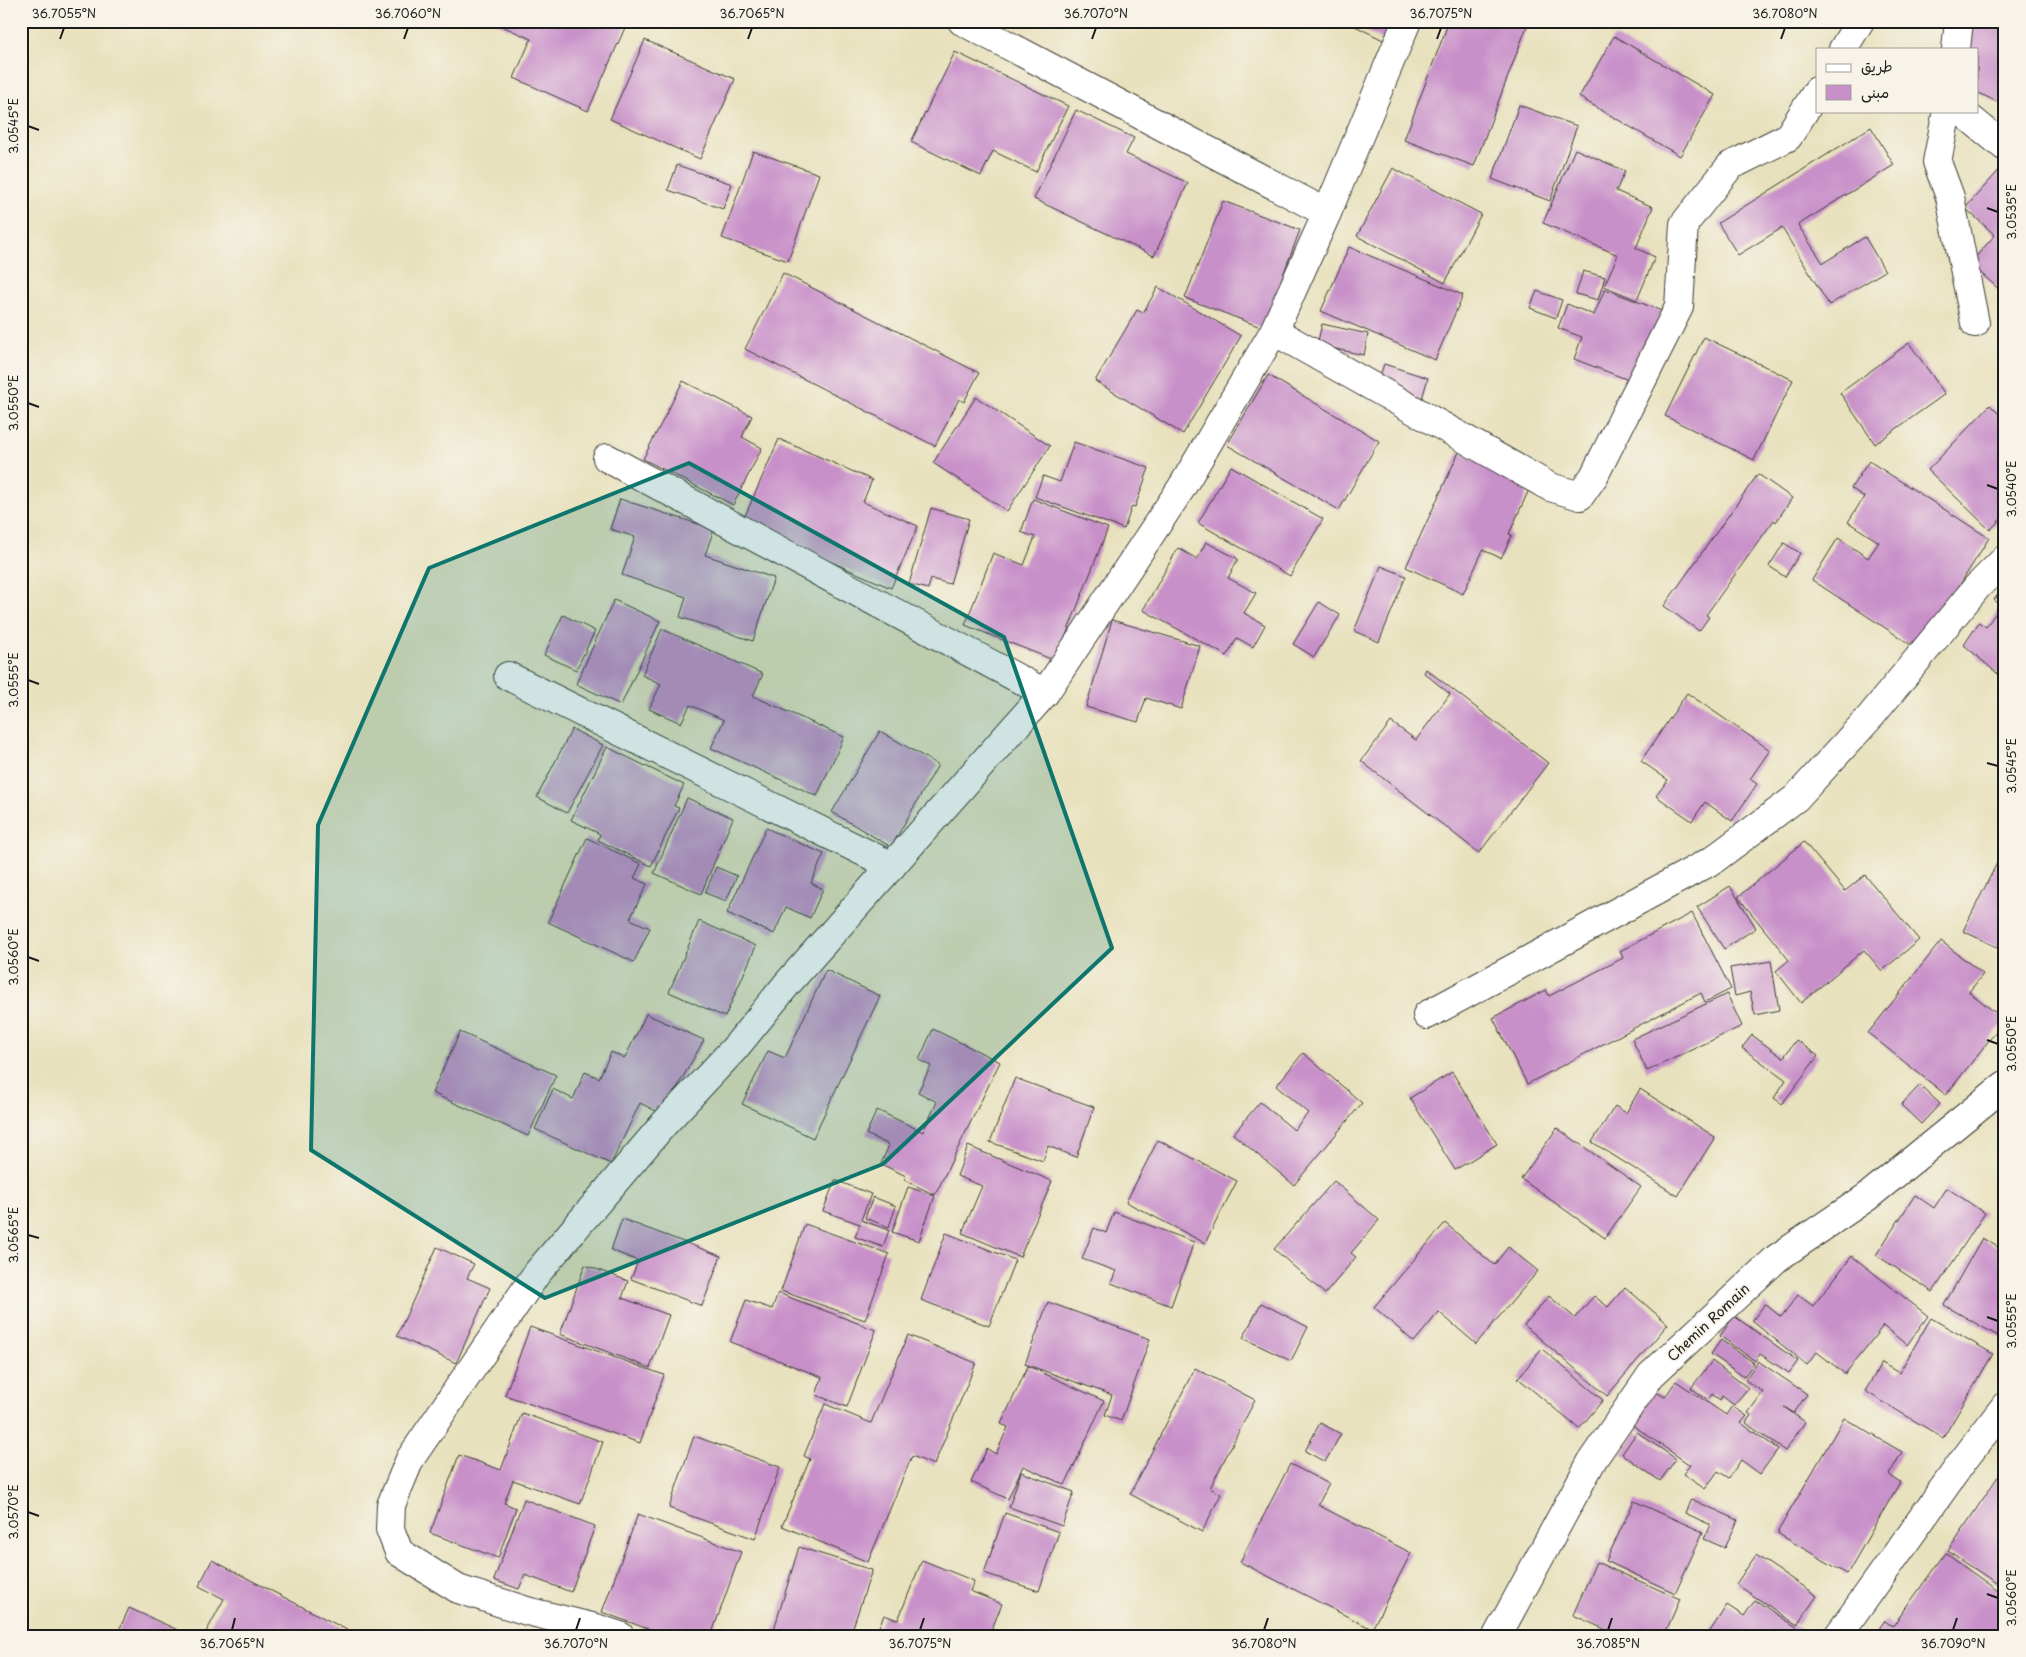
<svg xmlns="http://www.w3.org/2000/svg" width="2026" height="1657" font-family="'Playpen Sans','Playpen Sans Arabic',sans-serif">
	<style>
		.building { fill: #c890c9 }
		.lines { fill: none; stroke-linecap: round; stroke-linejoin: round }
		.minor-casing { stroke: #3b3a34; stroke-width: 30 }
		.minor { stroke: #fff; stroke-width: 28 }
		.marked { fill: #0f766e; fill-opacity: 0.2; stroke: #0f766e; stroke-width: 4; stroke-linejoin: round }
		.ticks { fill: none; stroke: #1c1c1c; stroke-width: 2 }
		.labels { text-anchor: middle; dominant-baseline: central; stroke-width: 4; stroke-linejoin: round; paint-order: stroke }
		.street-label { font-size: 14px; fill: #1c1c1c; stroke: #f7f3e8 }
		.neatline { fill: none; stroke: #1c1c1c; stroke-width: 2 }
		.ticks-label { font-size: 12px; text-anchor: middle; fill: #1c1c1c }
	</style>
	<rect width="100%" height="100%" fill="#f7f3e8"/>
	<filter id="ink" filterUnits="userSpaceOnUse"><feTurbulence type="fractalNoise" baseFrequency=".02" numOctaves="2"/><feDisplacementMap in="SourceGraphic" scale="10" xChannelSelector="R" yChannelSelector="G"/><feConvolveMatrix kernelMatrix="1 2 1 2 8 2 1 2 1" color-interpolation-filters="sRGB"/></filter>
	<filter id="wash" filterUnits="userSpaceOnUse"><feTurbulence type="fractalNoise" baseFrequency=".0096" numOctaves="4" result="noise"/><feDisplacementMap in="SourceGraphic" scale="20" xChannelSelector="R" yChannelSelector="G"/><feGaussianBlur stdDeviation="1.12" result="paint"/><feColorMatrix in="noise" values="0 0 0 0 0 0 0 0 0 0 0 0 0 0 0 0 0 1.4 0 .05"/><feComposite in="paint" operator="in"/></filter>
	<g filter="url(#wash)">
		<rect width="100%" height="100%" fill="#e8e1bd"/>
		<g id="blocks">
			<!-- building -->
			<g class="building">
				<polygon points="491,21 628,21 588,111 514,78 531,39"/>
				<polygon points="1345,21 1399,21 1389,43"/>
				<polygon points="1449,21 1514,21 1527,26 1474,166 1404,140"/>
				<polygon points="1968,21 2005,21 2005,106 1977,92 1977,49 1963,49"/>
				<polygon points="1614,36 1715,95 1680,156 1579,97"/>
				<polygon points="645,40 735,79 700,159 610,119"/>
				<polygon points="955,52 1068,106 1036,172 993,151 981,176 911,142"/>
				<polygon points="1519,105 1577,126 1550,201 1492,179"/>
				<polygon points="1076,110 1134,138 1126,154 1188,183 1154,256 1034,199"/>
				<polygon points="1871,127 1894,165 1798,225 1823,263 1865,237 1885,271 1829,305 1782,228 1738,255 1718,223"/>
				<polygon points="1575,149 1625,171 1616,191 1653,207 1636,248 1655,257 1637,300 1604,286 1618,255 1543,223"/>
				<polygon points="753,151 819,174 788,261 722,238"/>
				<polygon points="677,165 732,184 723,209 668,190"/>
				<polygon points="2003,166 2005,168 2005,295 1970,263 1995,235 1965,208"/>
				<polygon points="1393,168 1481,214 1445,283 1357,236"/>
				<polygon points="1223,201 1300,230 1263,328 1185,298"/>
				<polygon points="1349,247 1463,295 1435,360 1321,311"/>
				<polygon points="1583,271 1605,277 1598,300 1576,294"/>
				<polygon points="783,273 979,373 964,402 959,399 935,446 745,349"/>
				<polygon points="1158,287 1241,336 1183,434 1095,381 1137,310 1143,313"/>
				<polygon points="1605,289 1662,311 1634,382 1574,359 1582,337 1558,328 1567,304 1594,315"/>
				<polygon points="1537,291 1562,300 1556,318 1530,308"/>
				<polygon points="1322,324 1368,334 1364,355 1317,345"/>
				<polygon points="1704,337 1793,380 1754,460 1665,416"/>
				<polygon points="1909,343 1945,394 1875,444 1840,393"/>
				<polygon points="1384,364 1428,378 1421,402 1376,388"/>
				<polygon points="1268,375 1379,441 1339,510 1227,445"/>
				<polygon points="683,381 752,416 742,437 762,448 733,505 643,459"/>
				<polygon points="976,397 1050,446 1007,511 933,463"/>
				<polygon points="1990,405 2005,420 2005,515 1990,530 1928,470"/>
				<polygon points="779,439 872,480 863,502 918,526 891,588 742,523"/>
				<polygon points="1074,442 1149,468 1135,507 1132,506 1124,529 1035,497 1043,476 1060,482"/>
				<polygon points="1459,452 1531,485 1509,534 1512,535 1501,558 1483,550 1463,594 1406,567"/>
				<polygon points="1869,461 1989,538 1919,650 1812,580 1838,538 1868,558 1879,542 1848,522 1864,497 1851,488"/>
				<polygon points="1231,466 1323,519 1290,576 1198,523"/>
				<polygon points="1758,474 1792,498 1776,522 1774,520 1706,615 1709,617 1699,631 1664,606"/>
				<polygon points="620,499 714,529 705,555 774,578 753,641 680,617 686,597 622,575 635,537 610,529"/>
				<polygon points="1033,499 1108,528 1056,661 965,625 993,553 1024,565 1035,537 1021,532"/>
				<polygon points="931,508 969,519 950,584 931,579 928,589 909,584"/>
				<polygon points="1206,542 1238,559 1228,578 1256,593 1244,613 1265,625 1253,647 1237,638 1227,656 1143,610 1178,548 1197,559"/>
				<polygon points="1784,543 1800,553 1785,577 1769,566"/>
				<polygon points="1381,566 1406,576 1379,642 1354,631"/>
				<polygon points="2005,585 2005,680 1964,645 1979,622 1986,627 2001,605 1994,600"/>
				<polygon points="614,600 660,621 621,705 576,684"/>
				<polygon points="1319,602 1340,615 1314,657 1293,644"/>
				<polygon points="563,615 595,631 576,670 544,655"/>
				<polygon points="1112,620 1200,646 1181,709 1146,698 1138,722 1086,707"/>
				<polygon points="662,629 763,674 753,696 844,737 817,796 711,748 724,720 690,705 681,723 649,709 661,684 642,675"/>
				<polygon points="1426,669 1548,763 1479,853 1361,761 1391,722 1416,740 1450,694 1424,673"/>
				<polygon points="1687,693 1770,750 1750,779 1757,784 1732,821 1705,802 1692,821 1656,796 1668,780 1641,761"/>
				<polygon points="572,729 603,745 567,813 537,797"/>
				<polygon points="880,731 938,765 891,847 832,812"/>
				<polygon points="607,747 684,785 674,806 679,808 651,866 598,840 600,834 571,820"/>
				<polygon points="687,798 733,818 701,894 654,873"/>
				<polygon points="766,828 824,854 811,883 823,889 810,918 786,907 774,934 727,913"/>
				<polygon points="587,838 641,864 634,878 647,884 630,919 650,928 634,962 548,922"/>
				<polygon points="1804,842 1845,891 1865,875 1919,940 1882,971 1864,950 1801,1003 1776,971 1789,960 1738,897"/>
				<polygon points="2005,847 2005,951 1963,931"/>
				<polygon points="716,867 737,876 726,901 705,893"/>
				<polygon points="1730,886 1756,928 1724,949 1697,907"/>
				<polygon points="1692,913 1731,989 1705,1002 1701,993 1527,1084 1493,1018 1546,990 1549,996 1623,958 1620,951"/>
				<polygon points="699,921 756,946 725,1017 669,992"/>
				<polygon points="1941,941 1983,974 1969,992 2005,1020 1946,1095 1868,1033"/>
				<polygon points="1771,961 1779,1010 1755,1015 1750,992 1735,996 1730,968"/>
				<polygon points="826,970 880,996 813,1138 742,1104 768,1051 785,1058"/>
				<polygon points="1727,994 1742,1026 1647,1071 1632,1039"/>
				<polygon points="646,1014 704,1040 662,1114 640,1103 611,1164 535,1129 553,1089 573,1099 585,1072 599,1078 611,1052 625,1058"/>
				<polygon points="933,1029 1000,1062 935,1195 904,1180 906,1176 881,1164 889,1145 866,1134 877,1110 923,1132 937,1102 918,1092 931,1066 919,1060"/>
				<polygon points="460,1032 556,1075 528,1136 432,1093"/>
				<polygon points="1752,1035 1783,1058 1796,1040 1818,1056 1782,1104 1774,1098 1786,1080 1742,1048"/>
				<polygon points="1303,1053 1362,1103 1294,1185 1233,1134 1260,1102 1294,1130 1308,1113 1276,1086"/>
				<polygon points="1452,1072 1497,1144 1455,1170 1410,1098"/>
				<polygon points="1015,1078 1094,1107 1076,1157 1048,1146 1043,1161 990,1142"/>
				<polygon points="1920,1085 1940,1104 1921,1124 1901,1105"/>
				<polygon points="1640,1089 1715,1137 1678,1196 1592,1142 1615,1106 1626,1113"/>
				<polygon points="1557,1128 1641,1187 1605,1238 1521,1179"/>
				<polygon points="1158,1140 1237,1181 1205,1243 1126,1202"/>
				<polygon points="968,1146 1052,1181 1020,1257 962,1233 982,1186 957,1176"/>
				<polygon points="835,1180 871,1194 861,1220 889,1230 883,1247 855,1237 860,1224 823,1211"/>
				<polygon points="1334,1181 1379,1220 1351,1253 1356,1257 1325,1294 1274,1249"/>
				<polygon points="908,1187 935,1196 919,1241 892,1232"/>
				<polygon points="1947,1188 1985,1213 1933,1292 1876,1255 1915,1195 1934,1208"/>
				<polygon points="873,1197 896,1206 889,1227 865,1218"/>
				<polygon points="1114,1212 1194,1242 1171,1306 1111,1283 1116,1271 1082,1259 1094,1228 1106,1233"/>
				<polygon points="622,1219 721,1256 702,1306 631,1279 638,1261 611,1250"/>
				<polygon points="1445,1223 1494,1265 1508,1247 1538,1271 1476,1344 1439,1312 1414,1342 1374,1307"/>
				<polygon points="805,1224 889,1254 865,1320 781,1291"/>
				<polygon points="946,1233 1015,1260 989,1326 921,1300"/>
				<polygon points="1982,1238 2005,1251 2005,1340 1944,1305"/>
				<polygon points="437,1247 474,1264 467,1278 490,1288 456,1363 397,1336"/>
				<polygon points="1852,1256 1928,1316 1907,1345 1883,1326 1845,1374 1817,1352 1807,1365 1752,1321 1765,1304 1781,1317 1798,1295 1813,1306"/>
				<polygon points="585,1265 628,1281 622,1298 669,1315 650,1368 560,1334"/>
				<polygon points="1625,1287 1668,1324 1607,1396 1524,1325 1549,1296 1575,1318 1594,1296 1608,1307"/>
				<polygon points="778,1293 876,1330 847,1407 816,1395 822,1377 730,1342 746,1300 772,1309"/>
				<polygon points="1048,1302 1150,1339 1121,1421 1105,1415 1112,1395 1025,1364"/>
				<polygon points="1261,1303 1308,1327 1291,1361 1243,1338"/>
				<polygon points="1734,1316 1798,1361 1789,1373 1760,1354 1755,1361 1720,1336"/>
				<polygon points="1931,1318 1993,1354 1943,1438 1865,1391 1882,1363 1899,1373"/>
				<polygon points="530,1327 664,1375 640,1443 505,1395"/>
				<polygon points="908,1335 976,1363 934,1465 912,1456 868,1562 782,1526 810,1459 804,1456 825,1404 871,1423"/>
				<polygon points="1721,1340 1754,1363 1744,1377 1711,1354"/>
				<polygon points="1542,1349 1603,1400 1579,1429 1518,1378"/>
				<polygon points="1712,1361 1748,1388 1734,1405 1722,1396 1720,1400 1712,1394 1708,1400 1691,1388"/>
				<polygon points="1758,1361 1807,1394 1794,1413 1784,1407 1805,1422 1785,1451 1746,1423 1751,1415 1748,1413 1763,1392 1745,1380"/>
				<polygon points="1028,1366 1104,1401 1065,1485 1023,1466 1008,1499 971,1482 987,1449 996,1454 1008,1427 1001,1424"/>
				<polygon points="1195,1368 1255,1400 1210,1488 1221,1494 1202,1532 1130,1494"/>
				<polygon points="1676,1381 1726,1415 1732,1406 1747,1416 1741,1423 1778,1449 1760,1474 1741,1460 1729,1478 1718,1471 1705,1489 1683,1474 1690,1465 1631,1424 1654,1391 1665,1397"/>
				<polygon points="522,1413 603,1442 580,1504 513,1480 504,1503 516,1508 498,1558 430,1533 459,1455 501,1470"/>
				<polygon points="1844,1418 1902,1452 1889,1475 1900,1482 1847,1574 1777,1533"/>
				<polygon points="1320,1423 1341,1434 1325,1462 1305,1451"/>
				<polygon points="1637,1432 1676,1459 1660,1481 1622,1454"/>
				<polygon points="694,1436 780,1467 755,1539 669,1508"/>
				<polygon points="1290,1464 1329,1484 1318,1505 1411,1553 1372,1629 1240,1562"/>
				<polygon points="2005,1466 2005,1589 1948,1551"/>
				<polygon points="1021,1472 1074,1492 1062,1526 1009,1507"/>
				<polygon points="524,1499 595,1526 571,1592 525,1575 519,1589 494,1580"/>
				<polygon points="1691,1499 1738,1520 1725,1548 1704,1539 1711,1525 1685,1513"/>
				<polygon points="1634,1501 1703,1532 1675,1593 1606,1561"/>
				<polygon points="1005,1513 1059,1532 1039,1591 984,1573"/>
				<polygon points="638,1514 741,1552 711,1636 667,1636 602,1612"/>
				<polygon points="799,1547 872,1570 850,1636 772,1636"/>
				<polygon points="1945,1553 2005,1596 2005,1636 1874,1636 1885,1620 1893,1626"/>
				<polygon points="1756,1555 1817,1596 1797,1625 1736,1584"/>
				<polygon points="212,1560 347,1630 344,1636 204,1636 224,1599 199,1586"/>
				<polygon points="922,1560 974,1581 970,1591 1002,1604 989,1636 875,1636 884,1615 898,1620"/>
				<polygon points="1596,1562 1680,1599 1664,1636 1620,1636 1573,1615"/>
				<polygon points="1755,1600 1810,1636 1707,1636 1727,1605 1744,1616"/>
				<polygon points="129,1608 191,1636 119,1636 117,1635"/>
			</g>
		</g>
	</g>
	<g filter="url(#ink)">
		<use href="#blocks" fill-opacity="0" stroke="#3b3a34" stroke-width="1"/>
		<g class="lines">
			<!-- minor casing -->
			<g class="minor-casing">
				<g id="minor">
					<polyline points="962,21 1327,213"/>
					<polyline points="1843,49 1860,21"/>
					<polyline points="1956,49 1959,21"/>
					<polyline points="1947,111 1937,162 1950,197 1975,323"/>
					<polyline points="1961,111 2005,147"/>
					<polyline points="1274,331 1550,487 1580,496 1594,476 1679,307 1684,224 1730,166 1788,137 1817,91"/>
					<polyline points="607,458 1045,693"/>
					<polyline points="508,676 892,866"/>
					<polyline points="1427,1015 1713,860 1796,798 1871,716 1977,587 2005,559"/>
					<polyline points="620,1636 596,1628 527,1611 458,1589 399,1552 390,1529 391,1505 410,1459 537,1273 663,1125 735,1048 787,984 1045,693 1182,487 1274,331 1327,213 1407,21"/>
					<polyline points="1497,1636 1593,1459 1651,1375 1777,1258 1867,1197 2005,1085"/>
					<polyline points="1838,1636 1963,1461 2005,1406"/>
				</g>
			</g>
			<!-- minor -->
			<use href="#minor" class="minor"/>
		</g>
	</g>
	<!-- marked area -->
	<path class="marked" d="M 689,463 L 1004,637 L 1112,948 L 883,1164 L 545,1298 L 311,1150 L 318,825 L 429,568 Z"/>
	<!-- ticks -->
	<path class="ticks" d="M 60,39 L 64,28M 404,39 L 408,28M 748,39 L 752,28M 1092,39 L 1096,28M 1437,39 L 1441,28M 1781,39 L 1785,28M 28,126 L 39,130M 1987,208 L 1998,212M 28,403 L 39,407M 1987,485 L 1998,489M 28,680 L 39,684M 1987,763 L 1998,766M 28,957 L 39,961M 1987,1040 L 1998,1044M 28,1235 L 39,1238M 1987,1317 L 1998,1321M 28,1512 L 39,1516M 1987,1594 L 1998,1598M 232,1630 L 235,1618M 576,1630 L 580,1618M 920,1630 L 924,1618M 1264,1630 L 1268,1618M 1608,1630 L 1612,1618M 1953,1630 L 1957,1618"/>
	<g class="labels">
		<!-- street labels -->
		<g class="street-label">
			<text transform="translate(1708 1322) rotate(-43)">Chemin Romain</text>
		</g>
	</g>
	<!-- margin -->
	<rect width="2026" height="1657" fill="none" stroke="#f7f3e8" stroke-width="55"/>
	<!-- legend -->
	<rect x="1816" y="48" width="162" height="65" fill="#f7f3e8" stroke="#9f9d96"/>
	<rect x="1826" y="64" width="25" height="8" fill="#ffffff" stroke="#9f9d96"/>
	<text x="1861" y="72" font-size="15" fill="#1c1c1c">طريق</text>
	<rect x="1826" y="85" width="25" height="15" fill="#c890c9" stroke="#9f9d96"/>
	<text x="1861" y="98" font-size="15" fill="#1c1c1c">مبنى</text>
	<rect x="28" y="28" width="1970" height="1602" class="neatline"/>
	<g class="ticks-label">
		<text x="64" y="18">36.7055°N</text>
		<text x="408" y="18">36.7060°N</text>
		<text x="752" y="18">36.7065°N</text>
		<text x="1096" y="18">36.7070°N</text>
		<text x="1441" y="18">36.7075°N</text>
		<text x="1785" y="18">36.7080°N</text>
		<text transform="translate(14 126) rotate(-90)" y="4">3.0545°E</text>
		<text transform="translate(2012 212) rotate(-90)" y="4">3.0535°E</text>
		<text transform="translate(14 403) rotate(-90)" y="4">3.0550°E</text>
		<text transform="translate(2012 489) rotate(-90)" y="4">3.0540°E</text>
		<text transform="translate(14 680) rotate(-90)" y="4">3.0555°E</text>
		<text transform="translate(2012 766) rotate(-90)" y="4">3.0545°E</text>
		<text transform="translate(14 957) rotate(-90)" y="4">3.0560°E</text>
		<text transform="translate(2012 1044) rotate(-90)" y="4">3.0550°E</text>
		<text transform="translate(14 1235) rotate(-90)" y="4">3.0565°E</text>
		<text transform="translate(2012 1321) rotate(-90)" y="4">3.0555°E</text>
		<text transform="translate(14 1512) rotate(-90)" y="4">3.0570°E</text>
		<text transform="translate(2012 1598) rotate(-90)" y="4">3.0560°E</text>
		<text x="232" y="1648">36.7065°N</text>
		<text x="576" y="1648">36.7070°N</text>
		<text x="920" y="1648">36.7075°N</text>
		<text x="1264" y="1648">36.7080°N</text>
		<text x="1608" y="1648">36.7085°N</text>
		<text x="1953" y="1648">36.7090°N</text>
	</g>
</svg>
